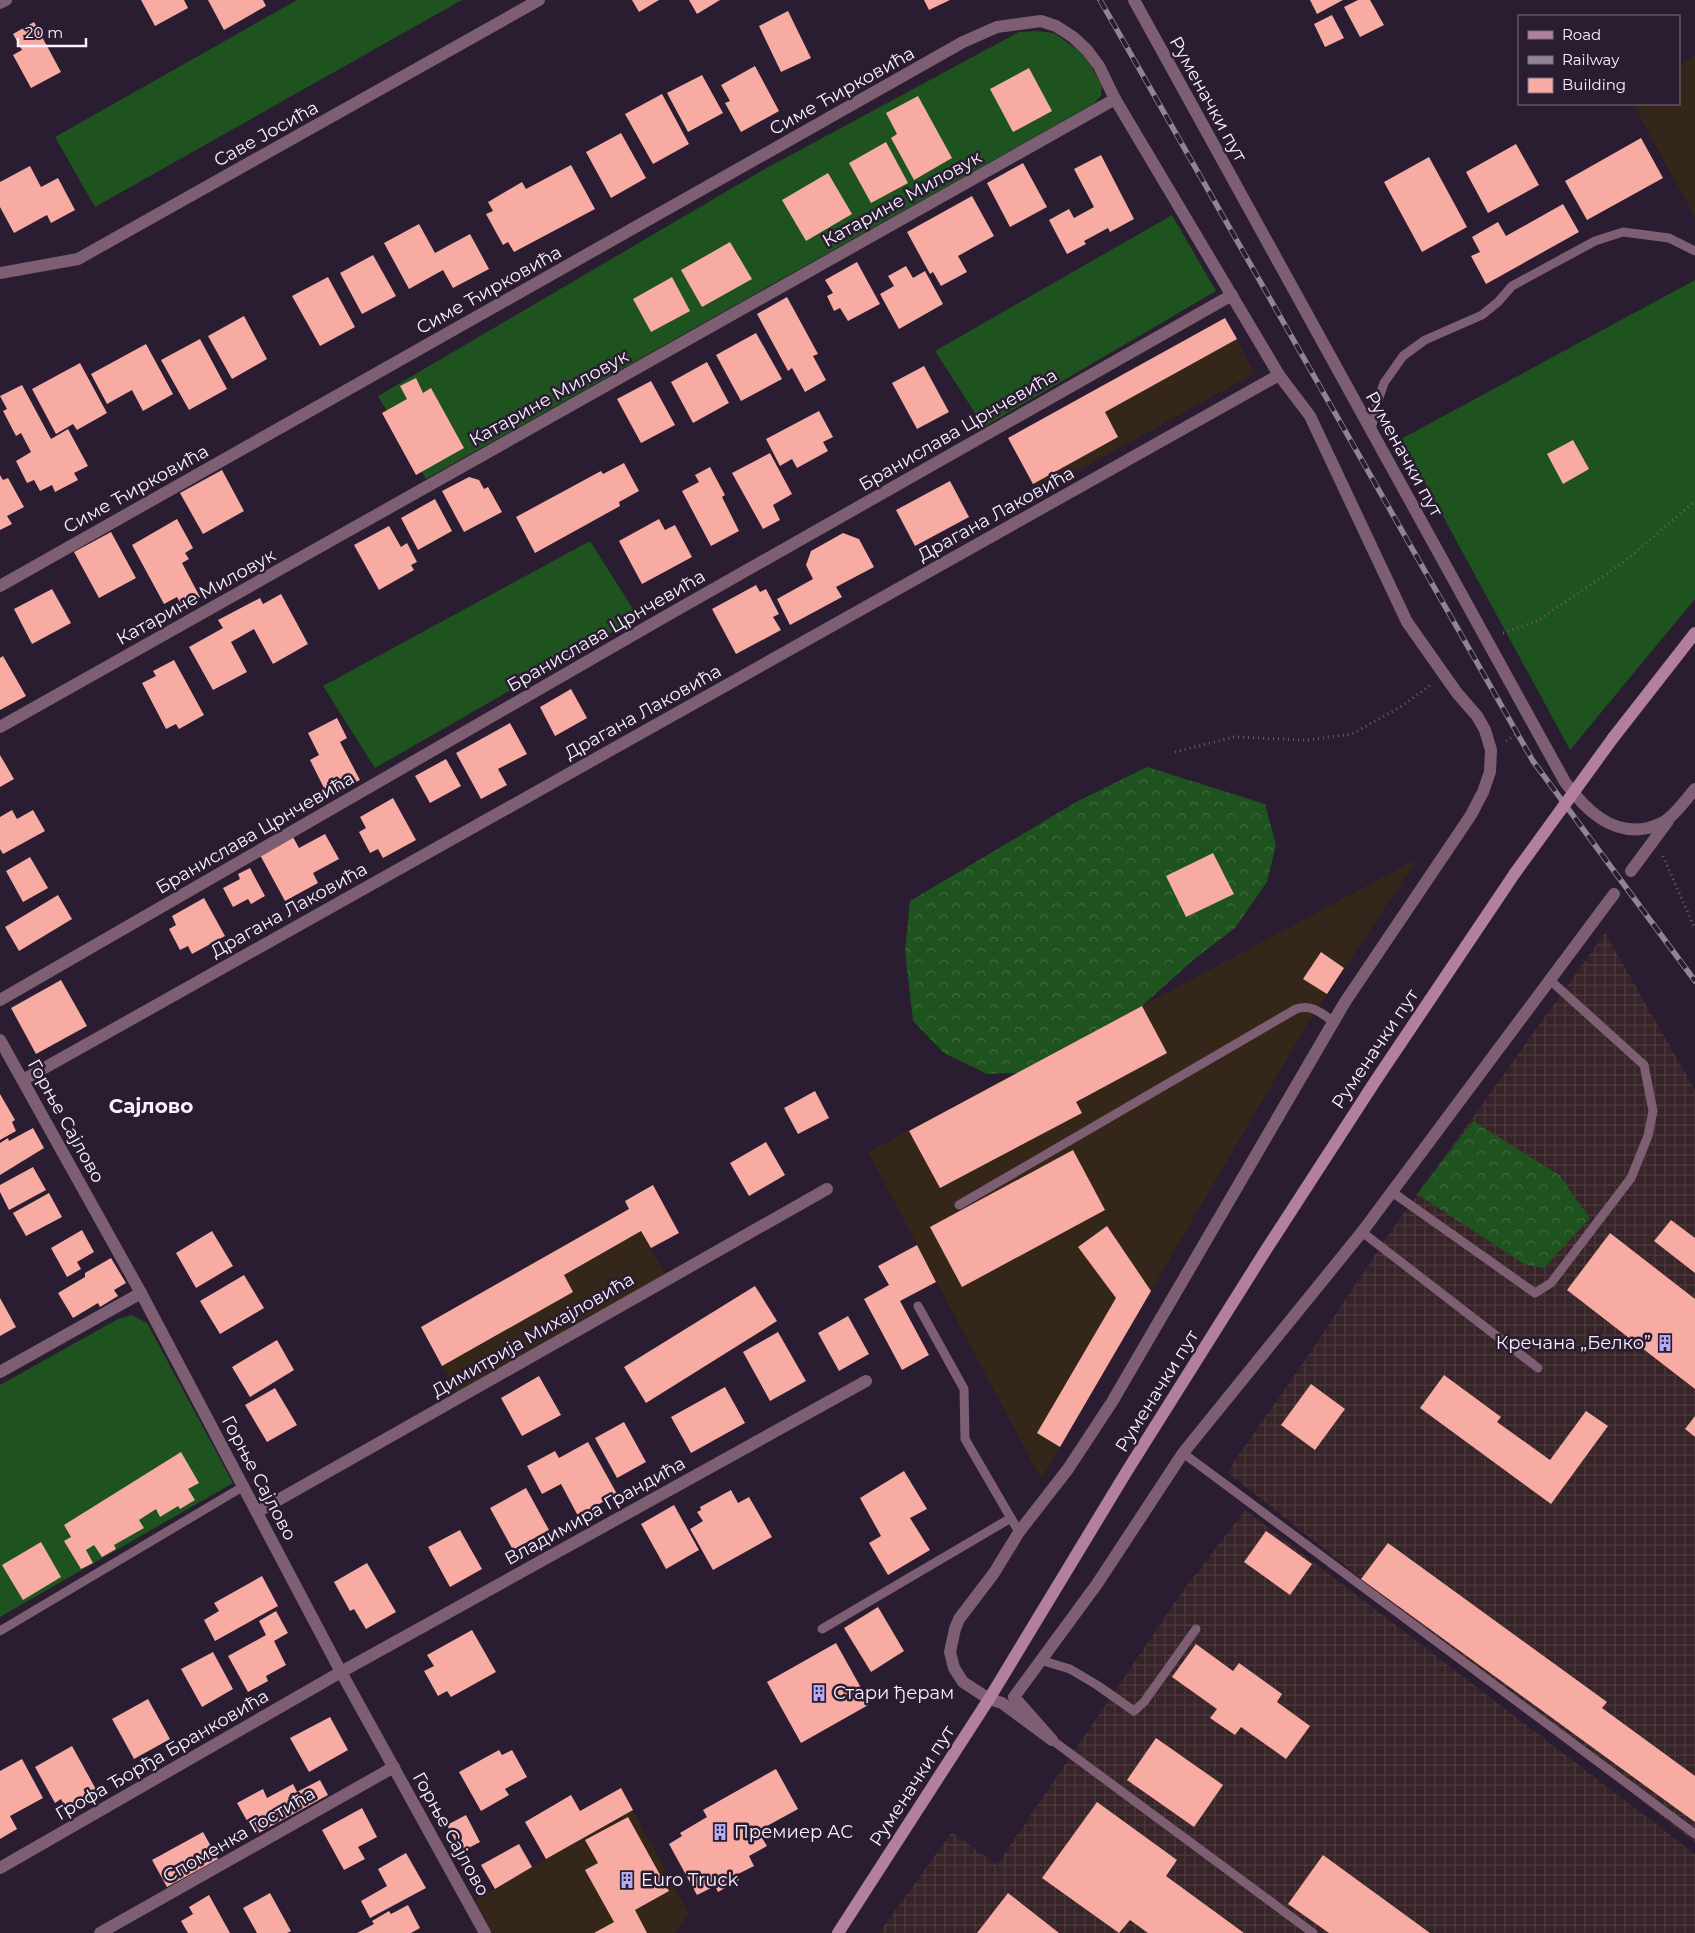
<svg xmlns="http://www.w3.org/2000/svg" width="1695" height="1933" font-family="Montserrat,sans-serif">
	<style>
		.commercial { fill: #34271a }
		.industrial { fill: url(#industrial-grid) }
		.grass { fill: #1e521e }
		.forest { fill: url(#forest-crowns) }
		.building { fill: #f7aba3 }
		.lines { fill: none; stroke-linecap: round; stroke-linejoin: round }
		.path { stroke: #6b5e71; stroke-width: 3; stroke-dasharray: 1 4; stroke-linecap: butt }
		.service { stroke: #7e5e72; stroke-width: 9 }
		.minor { stroke: #7e5e72; stroke-width: 12 }
		.secondary { stroke: #b27fa0; stroke-width: 12 }
		.rail-casing { stroke: #908496; stroke-width: 5.5 }
		.rail { stroke: #2a1c31; stroke-width: 4; stroke-dasharray: 11; stroke-linecap: butt }
		.secondary-bridge { stroke: #b27fa0; stroke-width: 12 }
		.labels { text-anchor: middle; dominant-baseline: central; stroke-width: 5; stroke-linejoin: round; paint-order: stroke }
		.street-label { font-size: 18px; fill: #faf1ff; stroke: #2a1c31 }
		.poi-label { font-size: 18px; fill: #faf1ff; stroke: #2a1c31; text-anchor: start }
		.quarter-label { font-size: 20px; font-weight: bold; fill: #faf1ff; stroke: #2a1c31 }
	</style>
	<defs>
		<pattern id="industrial-grid" width="8" height="8" patternUnits="userSpaceOnUse" patternTransform="scale(1.25)"><rect width="8" height="8" fill="#372428"/><path d="M0 4h8M4 0v8" fill="none" stroke="#4b3a3e"/></pattern>
		<pattern id="forest-crowns" width="20" height="18" patternUnits="userSpaceOnUse" patternTransform="scale(1.25)"><rect width="20" height="18" fill="#1e521e"/><path d="M2 6a3 3 0 1 1 6 0M12 15a3 3 0 1 1 6 0" fill="none" stroke="#406b40"/></pattern>
	</defs>
	<rect width="100%" height="100%" fill="#2a1c31"/>
	<!-- commercial -->
	<g class="commercial">
		<polygon points="1695,56 1695,217 1633,104 1679,104 1679,65"/>
		<polygon points="1225,318 1255,373 1038,493 1008,438"/>
		<polygon points="1417,859 1306,1026 1041,1479 868,1152"/>
		<polygon points="629,1209 668,1279 459,1398 421,1327"/>
		<polygon points="633,1810 689,1914 674,1933 492,1933 475,1900"/>
	</g>
	<!-- industrial -->
	<g class="industrial">
		<polygon points="1605,933 1695,1090 1695,1843 1227,1472 1305,1360 1389,1234"/>
		<polygon points="1245,1510 1695,1854 1695,1933 879,1933 952,1832 997,1865 1180,1595"/>
	</g>
	<!-- grass -->
	<g class="grass">
		<polygon points="297,0 462,0 95,207 55,137"/>
		<polygon points="1036,31 1054,33 1085,55 1102,86 1101,96 1093,104 426,479 378,396 763,170 1019,32"/>
		<polygon points="1172,215 1216,291 984,427 935,351"/>
		<polygon points="1695,280 1695,599 1570,750 1401,439"/>
		<polygon points="590,541 638,617 375,768 323,686"/>
		<polygon points="132,1315 147,1323 233,1483 0,1617 0,1385 118,1319"/>
	</g>
	<!-- forest -->
	<g class="forest">
		<polygon points="1147,767 1265,804 1276,845 1267,882 1235,928 1193,960 1142,1006 1017,1073 987,1074 944,1053 913,1021 905,951 910,901 1078,801"/>
		<polygon points="1473,1121 1559,1175 1590,1218 1544,1268 1524,1264 1417,1194"/>
	</g>
	<!-- building -->
	<g class="building">
		<polygon points="141,0 184,0 188,8 155,26"/>
		<polygon points="208,0 263,0 266,6 224,30"/>
		<polygon points="632,0 659,0 639,12"/>
		<polygon points="689,0 720,0 697,14"/>
		<polygon points="924,0 950,0 929,10"/>
		<polygon points="1310,0 1343,0 1317,14"/>
		<polygon points="1358,0 1370,0 1384,25 1360,37 1344,7"/>
		<polygon points="788,11 811,58 781,72 759,26"/>
		<polygon points="1332,15 1344,38 1325,47 1314,24"/>
		<polygon points="34,22 61,72 31,88 13,55 22,50 13,34"/>
		<polygon points="755,66 779,111 741,132 725,103 730,101 721,85"/>
		<polygon points="1029,68 1052,111 1013,132 990,89"/>
		<polygon points="702,75 723,113 688,132 667,93"/>
		<polygon points="662,94 689,144 653,164 625,114"/>
		<polygon points="918,96 952,158 914,180 891,138 897,134 886,113"/>
		<polygon points="621,133 646,178 611,198 586,152"/>
		<polygon points="1641,138 1663,178 1587,220 1565,181"/>
		<polygon points="886,142 908,183 871,203 849,163"/>
		<polygon points="1516,144 1539,185 1488,213 1466,172"/>
		<polygon points="1101,155 1134,219 1110,232 1108,228 1084,241 1086,244 1067,254 1049,220 1069,209 1074,218 1094,207 1074,169"/>
		<polygon points="1429,157 1467,227 1422,252 1384,182"/>
		<polygon points="1023,163 1047,207 1010,227 987,183"/>
		<polygon points="571,165 595,209 514,252 508,242 503,245 486,214 493,211 488,202 522,182 526,189"/>
		<polygon points="30,166 41,187 58,178 75,210 51,223 47,215 14,233 0,207 0,182"/>
		<polygon points="828,173 852,214 806,241 782,200"/>
		<polygon points="972,196 994,236 958,256 967,272 941,286 933,272 930,274 907,232"/>
		<polygon points="1563,204 1579,232 1486,284 1471,256 1480,252 1472,237 1498,222 1506,236"/>
		<polygon points="419,224 435,253 470,234 489,269 453,288 443,270 409,289 384,243"/>
		<polygon points="730,242 752,279 702,307 681,270"/>
		<polygon points="373,255 396,296 362,314 340,273"/>
		<polygon points="857,262 880,304 848,321 840,308 834,311 827,296 833,293 825,280"/>
		<polygon points="906,266 913,278 925,271 943,304 899,329 880,294 894,286 888,276"/>
		<polygon points="328,277 355,327 320,346 292,296"/>
		<polygon points="672,277 690,311 651,332 633,299"/>
		<polygon points="787,297 818,354 813,356 826,380 805,392 792,368 788,371 757,314"/>
		<polygon points="244,316 267,359 232,379 208,336"/>
		<polygon points="1225,318 1237,339 1105,412 1118,437 1033,484 1008,438"/>
		<polygon points="756,333 782,379 741,401 716,355"/>
		<polygon points="200,339 227,389 189,410 161,360"/>
		<polygon points="146,344 173,394 143,411 132,390 107,404 91,374"/>
		<polygon points="707,362 729,403 693,423 671,382"/>
		<polygon points="80,363 107,413 77,430 73,424 56,434 32,389"/>
		<polygon points="924,366 949,412 917,429 892,383"/>
		<polygon points="416,378 423,393 431,388 464,448 416,475 382,413 407,399 400,386"/>
		<polygon points="651,381 675,425 641,443 617,399"/>
		<polygon points="22,385 51,439 68,429 88,466 74,473 78,480 55,492 52,485 40,491 34,480 27,483 16,461 31,452 21,433 16,436 3,411 7,409 0,396"/>
		<polygon points="819,411 833,437 823,442 828,451 797,468 792,459 780,466 766,439"/>
		<polygon points="1573,440 1589,469 1563,484 1547,454"/>
		<polygon points="770,453 792,494 773,505 780,520 763,529 732,473"/>
		<polygon points="624,463 639,491 619,502 620,506 535,553 516,517 601,471 603,474"/>
		<polygon points="710,467 725,495 722,497 739,531 711,546 682,491 699,482 695,475"/>
		<polygon points="222,470 244,511 203,534 180,493"/>
		<polygon points="0,475 3,480 8,478 24,507 7,516 12,524 0,530"/>
		<polygon points="469,477 479,480 484,489 488,487 502,512 464,532 442,491"/>
		<polygon points="950,481 969,517 915,546 896,510"/>
		<polygon points="435,499 452,531 418,550 401,518"/>
		<polygon points="177,519 193,548 185,553 189,559 182,563 200,597 182,606 177,597 164,604 132,545"/>
		<polygon points="659,519 665,530 675,525 692,557 642,584 619,541"/>
		<polygon points="389,526 401,547 407,543 417,562 411,565 414,570 379,590 354,545"/>
		<polygon points="111,532 136,578 99,598 74,552"/>
		<polygon points="843,533 859,539 874,567 836,587 842,597 790,625 777,599 813,579 806,565 811,551"/>
		<polygon points="756,585 760,592 766,589 779,614 773,617 781,630 736,654 712,609"/>
		<polygon points="52,589 71,623 32,644 14,609"/>
		<polygon points="281,594 308,644 273,664 254,629 231,642 247,672 213,690 189,647 223,628 218,620 260,598 263,604"/>
		<polygon points="3,656 26,696 0,710 0,658"/>
		<polygon points="174,660 204,715 179,729 176,724 166,729 142,683 156,676 153,671"/>
		<polygon points="571,689 587,718 555,736 540,707"/>
		<polygon points="337,718 347,738 340,742 360,780 328,796 310,760 319,755 308,733"/>
		<polygon points="510,723 527,754 498,769 507,785 481,799 456,753"/>
		<polygon points="0,755 14,779 0,787"/>
		<polygon points="446,759 461,786 430,803 415,776"/>
		<polygon points="393,798 416,840 383,858 378,849 370,853 359,832 366,828 360,817"/>
		<polygon points="12,810 17,819 33,810 45,831 3,854 0,849 0,817"/>
		<polygon points="325,834 339,859 313,873 318,883 285,901 260,855 293,837 299,848"/>
		<polygon points="1213,853 1234,894 1186,917 1166,876"/>
		<polygon points="30,857 48,888 23,902 6,871"/>
		<polygon points="250,868 265,896 251,904 248,899 233,907 223,888 240,879 238,874"/>
		<polygon points="58,895 72,919 19,951 5,927"/>
		<polygon points="204,898 225,936 192,954 188,946 180,950 169,929 176,925 172,916"/>
		<polygon points="1321,952 1344,968 1327,994 1303,979"/>
		<polygon points="61,980 87,1026 36,1054 11,1008"/>
		<polygon points="1142,1006 1167,1053 1076,1102 1082,1113 940,1188 909,1131"/>
		<polygon points="815,1091 829,1118 798,1134 784,1108"/>
		<polygon points="0,1094 15,1120 12,1122 16,1131 0,1140"/>
		<polygon points="33,1128 44,1148 0,1175 0,1143 8,1138 9,1141"/>
		<polygon points="766,1142 785,1175 749,1196 730,1163"/>
		<polygon points="1073,1150 1105,1210 962,1287 930,1227"/>
		<polygon points="33,1167 46,1190 9,1210 0,1192 0,1185"/>
		<polygon points="653,1185 679,1233 651,1248 641,1231 564,1275 573,1292 442,1366 421,1327 629,1209 625,1201"/>
		<polygon points="49,1193 62,1217 26,1236 13,1213"/>
		<polygon points="1671,1220 1695,1238 1695,1273 1654,1241"/>
		<polygon points="1107,1226 1151,1291 1060,1447 1037,1433 1116,1298 1078,1247"/>
		<polygon points="82,1230 94,1252 77,1262 81,1269 67,1277 51,1248"/>
		<polygon points="212,1231 233,1266 196,1288 176,1253"/>
		<polygon points="1610,1233 1695,1299 1695,1389 1567,1290"/>
		<polygon points="917,1245 936,1282 900,1301 929,1355 902,1370 864,1299 889,1285 878,1266"/>
		<polygon points="111,1258 126,1283 114,1290 118,1296 100,1307 98,1303 73,1318 58,1293 85,1277 85,1273"/>
		<polygon points="244,1275 264,1308 220,1334 200,1301"/>
		<polygon points="755,1286 777,1321 646,1403 624,1367"/>
		<polygon points="0,1298 16,1327 0,1336"/>
		<polygon points="848,1316 869,1354 839,1371 818,1333"/>
		<polygon points="778,1332 806,1381 770,1401 743,1352"/>
		<polygon points="277,1340 294,1370 250,1397 232,1367"/>
		<polygon points="1444,1375 1501,1417 1497,1422 1550,1460 1586,1411 1608,1426 1551,1504 1420,1408"/>
		<polygon points="539,1376 561,1415 522,1436 501,1398"/>
		<polygon points="1311,1384 1345,1409 1315,1450 1281,1425"/>
		<polygon points="725,1387 745,1423 691,1453 671,1417"/>
		<polygon points="275,1388 297,1425 267,1442 245,1405"/>
		<polygon points="1695,1416 1695,1437 1685,1429"/>
		<polygon points="624,1422 646,1462 617,1478 595,1438"/>
		<polygon points="588,1442 617,1494 578,1516 561,1484 542,1494 527,1466 555,1451 559,1458"/>
		<polygon points="181,1452 199,1483 188,1489 195,1500 180,1509 178,1506 160,1517 156,1509 139,1520 144,1528 114,1545 116,1549 102,1557 94,1545 86,1550 93,1563 81,1569 64,1541 71,1537 64,1525"/>
		<polygon points="904,1471 927,1509 910,1518 930,1550 888,1575 869,1543 881,1536 860,1498"/>
		<polygon points="526,1488 549,1530 513,1550 490,1508"/>
		<polygon points="731,1490 738,1503 749,1497 772,1537 713,1570 690,1529 703,1521 697,1512 701,1510 700,1507"/>
		<polygon points="674,1505 699,1550 666,1569 641,1524"/>
		<polygon points="460,1530 482,1569 450,1587 428,1547"/>
		<polygon points="1266,1531 1312,1564 1290,1595 1244,1562"/>
		<polygon points="41,1542 61,1577 23,1600 2,1565"/>
		<polygon points="1388,1543 1607,1702 1602,1708 1695,1776 1695,1822 1361,1579"/>
		<polygon points="367,1563 396,1612 366,1629 354,1609 350,1611 334,1582"/>
		<polygon points="262,1576 278,1606 215,1641 204,1620 219,1611 214,1603"/>
		<polygon points="878,1607 904,1651 871,1672 844,1628"/>
		<polygon points="276,1611 288,1633 274,1641 286,1665 266,1676 268,1681 248,1692 228,1656 266,1635 259,1621"/>
		<polygon points="472,1630 496,1672 451,1697 447,1691 438,1696 424,1671 434,1666 427,1655"/>
		<polygon points="836,1643 870,1704 801,1743 767,1682"/>
		<polygon points="1196,1644 1233,1671 1239,1663 1282,1694 1277,1702 1310,1726 1286,1759 1241,1727 1235,1735 1210,1718 1217,1709 1172,1677"/>
		<polygon points="213,1652 233,1689 202,1707 181,1669"/>
		<polygon points="148,1699 170,1739 134,1759 112,1719"/>
		<polygon points="330,1717 348,1750 309,1772 290,1738"/>
		<polygon points="1156,1738 1223,1785 1194,1827 1127,1780"/>
		<polygon points="72,1746 98,1793 67,1810 61,1799 55,1803 35,1767"/>
		<polygon points="499,1750 502,1755 512,1750 527,1777 505,1789 509,1795 481,1811 459,1772"/>
		<polygon points="22,1759 43,1798 10,1816 17,1829 0,1839 0,1771"/>
		<polygon points="776,1769 798,1809 758,1831 767,1846 749,1856 754,1866 736,1875 739,1880 718,1892 715,1886 697,1895 669,1844 682,1836 680,1833 707,1817 703,1810"/>
		<polygon points="320,1780 328,1795 255,1835 237,1803 263,1789 267,1798 293,1784 297,1792"/>
		<polygon points="621,1788 633,1810 546,1859 525,1822 571,1795 580,1811"/>
		<polygon points="1097,1802 1177,1860 1166,1876 1244,1933 1148,1933 1130,1920 1119,1933 1042,1878"/>
		<polygon points="362,1808 377,1837 358,1847 365,1859 344,1870 322,1830"/>
		<polygon points="466,1815 480,1842 461,1852 447,1825"/>
		<polygon points="628,1817 669,1891 635,1910 647,1933 594,1933 614,1922 585,1870 598,1863 585,1840"/>
		<polygon points="203,1832 218,1859 167,1887 152,1860"/>
		<polygon points="519,1844 532,1867 495,1889 481,1865"/>
		<polygon points="406,1853 426,1888 370,1918 361,1901 387,1886 378,1869"/>
		<polygon points="1323,1855 1430,1933 1329,1933 1288,1904"/>
		<polygon points="270,1893 291,1931 287,1933 257,1933 243,1908"/>
		<polygon points="1008,1893 1059,1933 977,1933"/>
		<polygon points="209,1895 230,1933 188,1933 181,1921 193,1914 189,1907"/>
		<polygon points="408,1905 420,1928 411,1933 357,1933 374,1924 372,1921 389,1911 391,1914"/>
	</g>
	<g class="lines">
		<!-- path -->
		<g class="path">
			<polyline points="1503,633 1537,621 1624,562 1695,501"/>
			<polyline points="1506,741 1520,732"/>
			<polyline points="1175,752 1234,737 1307,740 1352,734 1402,706 1432,684"/>
			<polyline points="1663,856 1695,929"/>
		</g>
		<!-- service -->
		<g class="service">
			<polyline points="1371,430 1377,403 1384,383 1403,356 1425,340 1482,315 1498,302 1512,286 1595,241 1623,232 1669,238 1695,251"/>
			<polyline points="1392,1192 1535,1293 1551,1283 1631,1178 1648,1136 1653,1111 1644,1065 1551,981"/>
			<path d="M 959,1205 L 1296,1009 C 1312,1004 1321,1013 1334,1022"/>
			<polyline points="1362,1232 1538,1368"/>
			<polyline points="918,1306 964,1389 965,1439 1019,1532"/>
			<polyline points="1183,1453 1695,1834"/>
			<polyline points="822,1629 1011,1518"/>
			<polyline points="0,1631 244,1486"/>
			<polyline points="1040,1660 1070,1669 1097,1685 1134,1711 1144,1702 1196,1629"/>
			<polyline points="1052,1740 1313,1933"/>
		</g>
		<!-- minor -->
		<g class="minor">
			<path d="M 1134,0 L 1565,782 C 1585,809 1611,836 1648,828 C 1655,826 1664,823 1669,818 C 1679,810 1687,798 1695,789"/>
			<polyline points="0,3 6,0"/>
			<polyline points="0,273 78,259 539,0"/>
			<polyline points="0,586 963,42 997,27 1041,21 1056,26 1073,37 1087,50 1099,66 1115,99 1279,375 1310,416 1407,622 1457,693 1477,716 1485,730 1491,750 1490,772 1483,792 1471,815 1345,1002 1112,1402 1068,1469 1019,1532 994,1573 959,1619 955,1629 950,1652 954,1668 963,1682 989,1699 1002,1703 1052,1740 1014,1697 1097,1584 1183,1453 1362,1232 1614,894"/>
			<polyline points="0,727 1115,99"/>
			<polyline points="1631,871 1668,821"/>
			<polyline points="0,1000 659,620 1232,295"/>
			<polyline points="0,1040 141,1293 341,1672 485,1933"/>
			<polyline points="23,1080 1279,375"/>
			<polyline points="0,1372 141,1293"/>
			<polyline points="257,1512 827,1189"/>
			<polyline points="0,1868 341,1672 866,1381"/>
			<polyline points="100,1933 394,1767"/>
		</g>
		<!-- secondary -->
		<g class="secondary">
			<polyline points="1613,738 1695,633"/>
			<polyline points="838,1933 989,1699 1127,1471 1264,1253 1376,1080 1515,873"/>
		</g>
		<!-- rail casing -->
		<g class="rail-casing">
			<polyline id="rail" points="1100,0 1533,761 1695,981"/>
		</g>
		<!-- rail -->
		<use href="#rail" class="rail"/>
		<!-- secondary-bridge -->
		<polyline class="secondary-bridge" points="1515,873 1613,738"/>
	</g>
	<!-- icons -->
	<defs>
		<g id="building-bare" transform="scale(1.35)"><path d="M-4-6H4V6H1V3H-1V6H-4ZM-2.5-4.3h1.7v1.8h-1.7ZM.8-4.3h1.7v1.8H.8ZM-2.5-1h1.7V.8h-1.7ZM.8-1h1.7V.8H.8Z" fill="#b5acf8" stroke="#2a1c31" stroke-width="2.5" paint-order="stroke"/></g>
	</defs>
	<g fill-rule="evenodd">
		<use href="#building-bare" x="1665" y="1343"/>
		<use href="#building-bare" x="819" y="1693"/>
		<use href="#building-bare" x="720" y="1832"/>
		<use href="#building-bare" x="627" y="1880"/>
	</g>
	<g class="labels">
		<!-- street labels -->
		<g class="street-label">
			<text transform="translate(842 91) rotate(-29)">Симе Ћирковића</text>
			<text transform="translate(1208 99) rotate(61)">Руменачки пут</text>
			<text transform="translate(266 134) rotate(-29)">Саве Јосића</text>
			<text transform="translate(902 199) rotate(-29)">Катарине Миловук</text>
			<text transform="translate(489 290) rotate(-29)">Симе Ћирковића</text>
			<text transform="translate(549 398) rotate(-29)">Катарине Миловук</text>
			<text transform="translate(958 430) rotate(-30)">Бранислава Црнчевића</text>
			<text transform="translate(1404 454) rotate(61)">Руменачки пут</text>
			<text transform="translate(136 489) rotate(-29)">Симе Ћирковића</text>
			<text transform="translate(996 514) rotate(-29)">Драгана Лаковића</text>
			<text transform="translate(196 597) rotate(-29)">Катарине Миловук</text>
			<text transform="translate(606 631) rotate(-30)">Бранислава Црнчевића</text>
			<text transform="translate(643 712) rotate(-29)">Драгана Лаковића</text>
			<text transform="translate(255 833) rotate(-30)">Бранислава Црнчевића</text>
			<text transform="translate(289 910) rotate(-29)">Драгана Лаковића</text>
			<text transform="translate(1375 1049) rotate(-56)">Руменачки пут</text>
			<text transform="translate(66 1121) rotate(61)">Горње Сајлово</text>
			<text transform="translate(533 1335) rotate(-30)">Димитрија Михајловића</text>
			<text transform="translate(1157 1391) rotate(-58)">Руменачки пут</text>
			<text transform="translate(259 1478) rotate(62)">Горње Сајлово</text>
			<text transform="translate(595 1511) rotate(-29)">Владимира Грандића</text>
			<text transform="translate(162 1755) rotate(-30)">Грофа Ђорђа Бранковића</text>
			<text transform="translate(912 1786) rotate(-57)">Руменачки пут</text>
			<text transform="translate(451 1834) rotate(61)">Горње Сајлово</text>
			<text transform="translate(239 1835) rotate(-30)">Споменка Гостића</text>
		</g>
		<!-- poi labels -->
		<g class="poi-label">
			<text x="1651" y="1343" text-anchor="end">Кречана „Белко”</text>
			<text x="833" y="1693">Стари ђерам</text>
			<text x="734" y="1832">Премиер АС</text>
			<text x="641" y="1880">Euro Truck</text>
		</g>
		<!-- quarter labels -->
		<g class="quarter-label">
			<text x="151" y="1106">Сајлово</text>
		</g>
	</g>
	<!-- legend -->
	<rect x="1518" y="15" width="162" height="90" fill="#2a1c31" stroke="#7d7183"/>
	<rect x="1528" y="31" width="25" height="8" fill="#b27fa0" stroke="#7d7183"/>
	<text x="1562" y="40" font-size="15" fill="#faf1ff">Road</text>
	<rect x="1528" y="56" width="25" height="8" fill="#908496" stroke="#7d7183"/>
	<text x="1562" y="65" font-size="15" fill="#faf1ff">Railway</text>
	<rect x="1528" y="78" width="25" height="15" fill="#f7aba3" stroke="#7d7183"/>
	<text x="1562" y="90" font-size="15" fill="#faf1ff">Building</text>
	<!-- scale -->
	<path d="M18 38v8h68v-8" fill="none" stroke="#faf1ff" stroke-width="2.5"/>
	<text x="25" y="38" font-size="15" fill="#faf1ff" stroke="#2a1c31" stroke-width="4" paint-order="stroke">20 m</text>
</svg>
